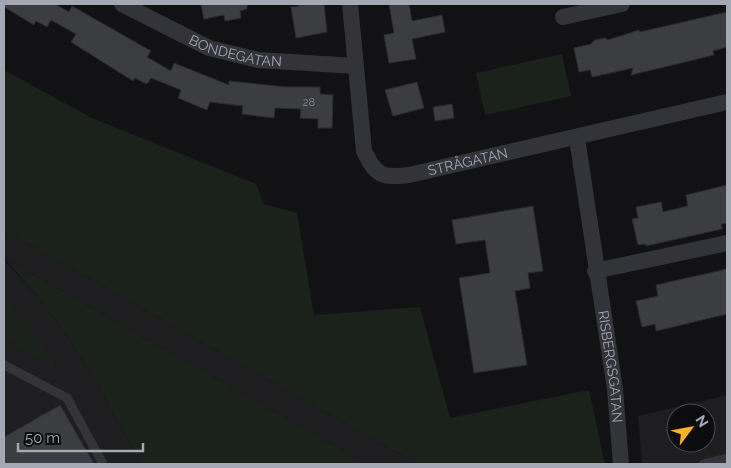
<svg xmlns="http://www.w3.org/2000/svg" width="731" height="468" font-family="Raleway,sans-serif">
	<style>
		.built { fill: #1e1e21; fill-rule: evenodd }
		.green { fill: #1a221b }
		.building { fill: #3c3d41; stroke: #2c2c30 }
		.lines { fill: none; stroke-linecap: round; stroke-linejoin: round }
		.service { stroke: #333439; stroke-width: 9 }
		.minor { stroke: #333439; stroke-width: 16 }
		.labels { text-anchor: middle; dominant-baseline: central; stroke-width: 4.5; stroke-linejoin: round; paint-order: stroke }
		.number-label { font-size: 11px; fill: #898d98 }
		.street-label { font-size: 14px; fill: #a3a8b5; stroke: #0d0d0f }
	</style>
	<rect width="100%" height="100%" fill="#121214"/>
	<!-- built -->
	<g class="built">
		<polygon points="4,230 417,464 367,464 4,258"/>
		<polygon points="4,260 39,298 70,340 99,387 141,464 4,464 4,340 57,366 4,297"/>
		<path d="M 727,395 L 727,464 L 642,464 L 638,416 ZM 676,413 L 706,413 L 706,443 L 676,443 Z"/>
	</g>
	<!-- green -->
	<g class="green">
		<polygon points="562,54 571,96 485,115 476,73"/>
		<polygon points="4,70 92,118 256,184 264,204 297,213 314,315 420,307 450,418 589,390 605,464 417,464 4,230"/>
		<polygon points="4,258 367,464 141,464 99,387 70,340 39,298"/>
		<polygon points="4,297 49,354 57,367 4,340"/>
	</g>
	<!-- building -->
	<g class="building">
		<polygon points="4,4 55,4 69,12 72,6 151,51 147,57 171,71 174,63 229,85 229,81 286,87 320,87 320,94 333,95 332,128 318,128 318,119 300,118 301,109 275,108 274,118 242,114 243,106 210,102 207,110 178,98 181,90 151,78 147,84 135,78 133,81 71,42 76,34 51,20 47,27 36,21 34,25 4,7"/>
		<polygon points="201,4 247,4 247,9 240,11 241,18 225,21 224,15 204,19"/>
		<polygon points="298,4 324,4 327,32 296,38 291,7 299,6"/>
		<polygon points="389,4 409,4 412,21 442,15 445,32 412,39 416,59 389,63 384,35 394,33"/>
		<polygon points="727,12 727,47 713,51 714,55 631,75 633,68 592,77 590,70 579,72 574,48 591,44 595,40 605,38 608,40 639,30 640,32"/>
		<polygon points="417,82 424,108 393,116 385,90"/>
		<polygon points="452,104 454,118 435,121 433,107"/>
		<polygon points="727,185 727,223 721,224 722,229 646,246 645,244 638,245 632,219 638,218 636,207 661,202 663,212 688,206 686,195"/>
		<polygon points="533,206 543,271 528,273 530,288 515,291 527,365 474,373 459,278 490,273 485,240 456,244 452,220"/>
		<polygon points="727,269 727,314 656,331 655,324 642,327 636,301 658,296 656,285"/>
		<polygon points="60,405 94,464 4,464 4,437"/>
	</g>
	<g class="lines">
		<!-- service -->
		<g class="service">
			<polyline points="4,365 67,398 103,464"/>
			<polyline points="703,464 727,458"/>
		</g>
		<!-- minor -->
		<g class="minor">
			<path id="s1" d="M 122,4 L 209,48 L 258,60 L 356,66"/>
			<path id="s2" d="M 350,4 L 364,151 C 376,176 382,178 409,175 L 727,102"/>
			<polyline points="563,17 622,4"/>
			<path id="s3" d="M 577,138 L 615,389 L 621,464"/>
			<polyline points="595,271 727,243"/>
		</g>
	</g>
	<g class="labels">
		<!-- number labels -->
		<g class="number-label">
			<text x="309" y="102">28</text>
		</g>
		<!-- street labels -->
		<g class="street-label">
			<text stroke="none"><textPath href="#s1" startOffset="124">BONDEGATAN</textPath></text>
			<text stroke="none"><textPath href="#s2" startOffset="265">STRÅGATAN</textPath></text>
			<text stroke="none"><textPath href="#s3" startOffset="231">RISBERGSGATAN</textPath></text>
		</g>
	</g>
	<!-- border -->
	<rect width="731" height="468" fill="none" stroke="#a3a8b5" stroke-width="10"/>
	<!-- north arrow -->
	<g transform="translate(691 428) rotate(58)"><circle r="24" fill="#0d0d0f" stroke="#494b51"/>
	<path d="M0-4L9 19L0 12L-9 19Z" fill="#f9b225"/>
	<text y="-8" font-size="14" font-weight="bold" text-anchor="middle" fill="#a3a8b5">N</text>
	</g>
	<!-- scale -->
	<path d="M18 443v8h125v-8" fill="none" stroke="#a3a8b5" stroke-width="2.5"/>
	<text x="25" y="443" font-size="15" fill="#a3a8b5" stroke="#0d0d0f" stroke-width="4" paint-order="stroke">50 m</text>
</svg>
